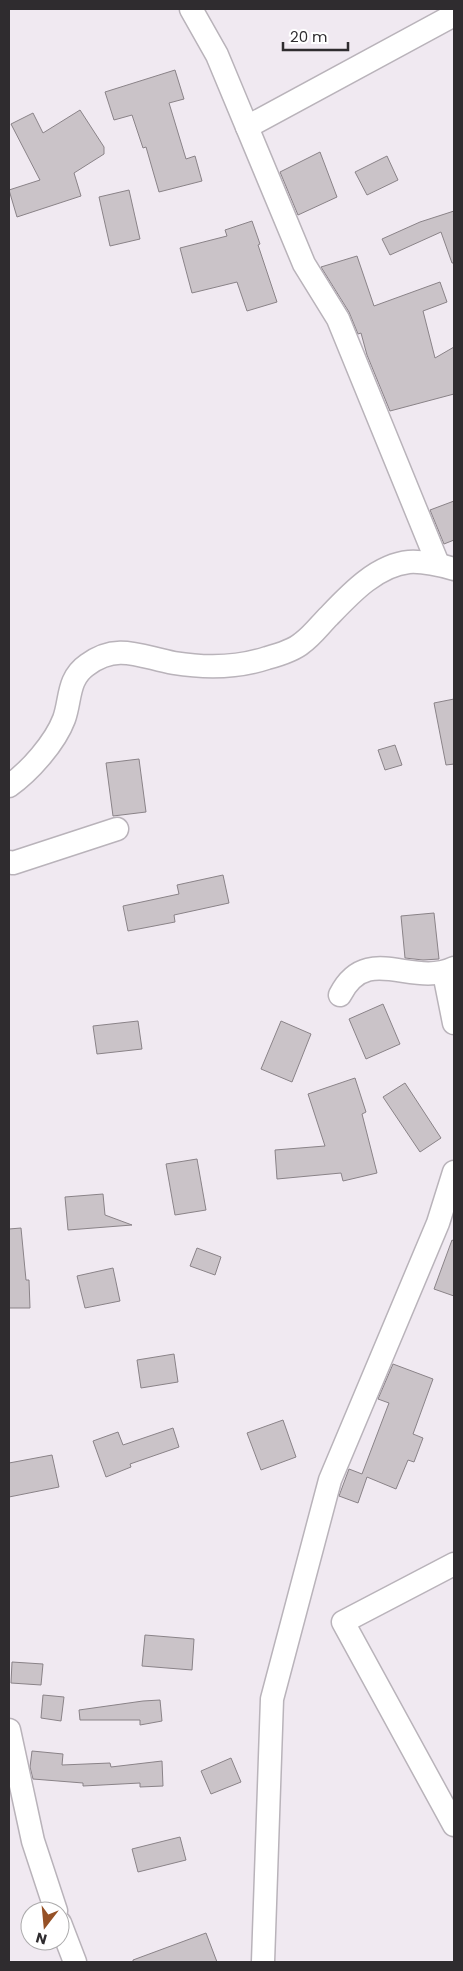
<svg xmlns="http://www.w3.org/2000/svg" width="463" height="1971" font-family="Poppins,sans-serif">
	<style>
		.building { fill: #cac3c8; stroke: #8a8388 }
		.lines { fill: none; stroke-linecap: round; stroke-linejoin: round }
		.minor-casing { stroke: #b9b3ba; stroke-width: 25 }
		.minor { stroke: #fff; stroke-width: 22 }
	</style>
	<rect width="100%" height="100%" fill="#f0e9f1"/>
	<!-- building -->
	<g class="building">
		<polygon points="175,70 184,99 169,103 186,159 195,156 202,181 159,192 146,147 143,148 132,115 114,120 105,92"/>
		<polygon points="80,110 104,147 104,154 74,173 81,196 17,217 9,190 40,180 11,124 33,113 43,133"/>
		<polygon points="320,152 337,197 298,215 280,172"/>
		<polygon points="387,156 398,180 367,195 355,172"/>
		<polygon points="129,190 140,239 110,246 99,197"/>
		<polygon points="454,211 454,263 452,263 441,232 390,255 382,239 420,222"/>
		<polygon points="252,221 260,244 258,245 277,302 247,311 237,282 192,293 180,248 227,236 225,230"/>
		<polygon points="357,256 374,306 440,282 447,302 423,311 435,358 454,347 454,394 390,411 367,355 361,333 358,334 349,312 321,267"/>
		<polygon points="454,501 454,540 444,544 430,510"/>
		<polygon points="454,699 454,764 446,765 434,703"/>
		<polygon points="395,745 402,765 385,770 378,750"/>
		<polygon points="139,759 146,812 113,816 106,763"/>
		<polygon points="223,875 229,903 174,915 175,922 128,931 123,906 179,894 177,885"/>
		<polygon points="434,913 439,959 423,960 405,958 401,916"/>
		<polygon points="383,1004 400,1044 366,1059 349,1019"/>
		<polygon points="138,1021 142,1049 97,1054 93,1026"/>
		<polygon points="281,1021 311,1034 292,1082 261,1069"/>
		<polygon points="355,1078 366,1112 362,1114 377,1173 343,1181 341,1173 277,1179 275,1150 325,1146 308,1094"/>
		<polygon points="405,1083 441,1138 420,1152 383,1097"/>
		<polygon points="197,1159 206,1210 175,1215 166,1164"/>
		<polygon points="103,1194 105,1215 132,1225 68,1230 65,1197"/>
		<polygon points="21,1228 26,1280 29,1280 30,1308 9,1308 9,1229"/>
		<polygon points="452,1240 454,1241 454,1296 434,1289"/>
		<polygon points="197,1248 221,1257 215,1275 190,1266"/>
		<polygon points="113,1268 120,1301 85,1308 77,1276"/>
		<polygon points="174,1354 178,1382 141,1388 137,1360"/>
		<polygon points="393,1364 433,1379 413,1434 423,1438 414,1462 408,1460 396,1489 367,1477 358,1503 339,1496 349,1469 362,1474 389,1403 378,1399"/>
		<polygon points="283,1420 296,1457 261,1470 247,1433"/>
		<polygon points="173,1428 179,1447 130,1464 131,1467 106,1477 93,1441 118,1432 123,1445"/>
		<polygon points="52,1455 59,1487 9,1497 9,1463"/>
		<polygon points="145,1635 194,1639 192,1670 142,1666"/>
		<polygon points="12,1662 43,1664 41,1685 11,1683"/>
		<polygon points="43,1695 64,1697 61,1721 41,1718"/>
		<polygon points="160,1700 162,1721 140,1725 140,1720 80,1720 79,1710 143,1701"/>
		<polygon points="32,1751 63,1754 62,1765 110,1763 111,1767 162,1761 163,1786 140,1787 140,1783 83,1786 83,1783 33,1779 30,1767"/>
		<polygon points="231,1758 241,1782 211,1794 201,1771"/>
		<polygon points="180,1837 186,1860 138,1872 132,1849"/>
		<polygon points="206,1933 217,1962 133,1962 133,1960"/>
	</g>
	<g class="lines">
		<!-- minor casing -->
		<g class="minor-casing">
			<g id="minor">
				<polyline points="191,9 217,55 304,264 338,319 438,564"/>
				<polyline points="247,127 454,15"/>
				<path d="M 9,786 C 29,772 55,743 64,719 C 71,700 67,679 87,665 C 117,642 141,657 174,663 C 205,668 237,668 267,658 C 278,655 294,650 302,643 C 312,636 320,625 329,616 C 350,594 377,565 409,562 C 424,561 440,565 454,569"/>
				<polyline points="9,862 13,863 117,829"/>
				<polyline points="444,973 454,1023"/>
				<path d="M 340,995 C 367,942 412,988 454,968"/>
				<polyline points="454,1564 343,1622 454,1825"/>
				<polyline points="9,1730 33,1841 56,1911"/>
				<polyline points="60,1923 75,1962"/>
				<polyline points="263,1962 272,1699 330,1480 438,1223 454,1172"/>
			</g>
		</g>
		<!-- minor -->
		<use href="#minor" class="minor"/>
	</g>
	<!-- border -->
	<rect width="463" height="1971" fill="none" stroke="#2f2c2f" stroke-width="20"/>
	<!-- north arrow -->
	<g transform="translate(45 1926) rotate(196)"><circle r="24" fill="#ffffff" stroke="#acabac"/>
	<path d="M0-4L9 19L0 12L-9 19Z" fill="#965126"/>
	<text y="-8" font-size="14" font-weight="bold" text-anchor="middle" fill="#2f2c2f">N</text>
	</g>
	<!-- scale -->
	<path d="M283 42v8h65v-8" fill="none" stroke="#2f2c2f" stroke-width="2.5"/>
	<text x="290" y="42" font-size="15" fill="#2f2c2f" stroke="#ffffff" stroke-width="4" paint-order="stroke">20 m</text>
</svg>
